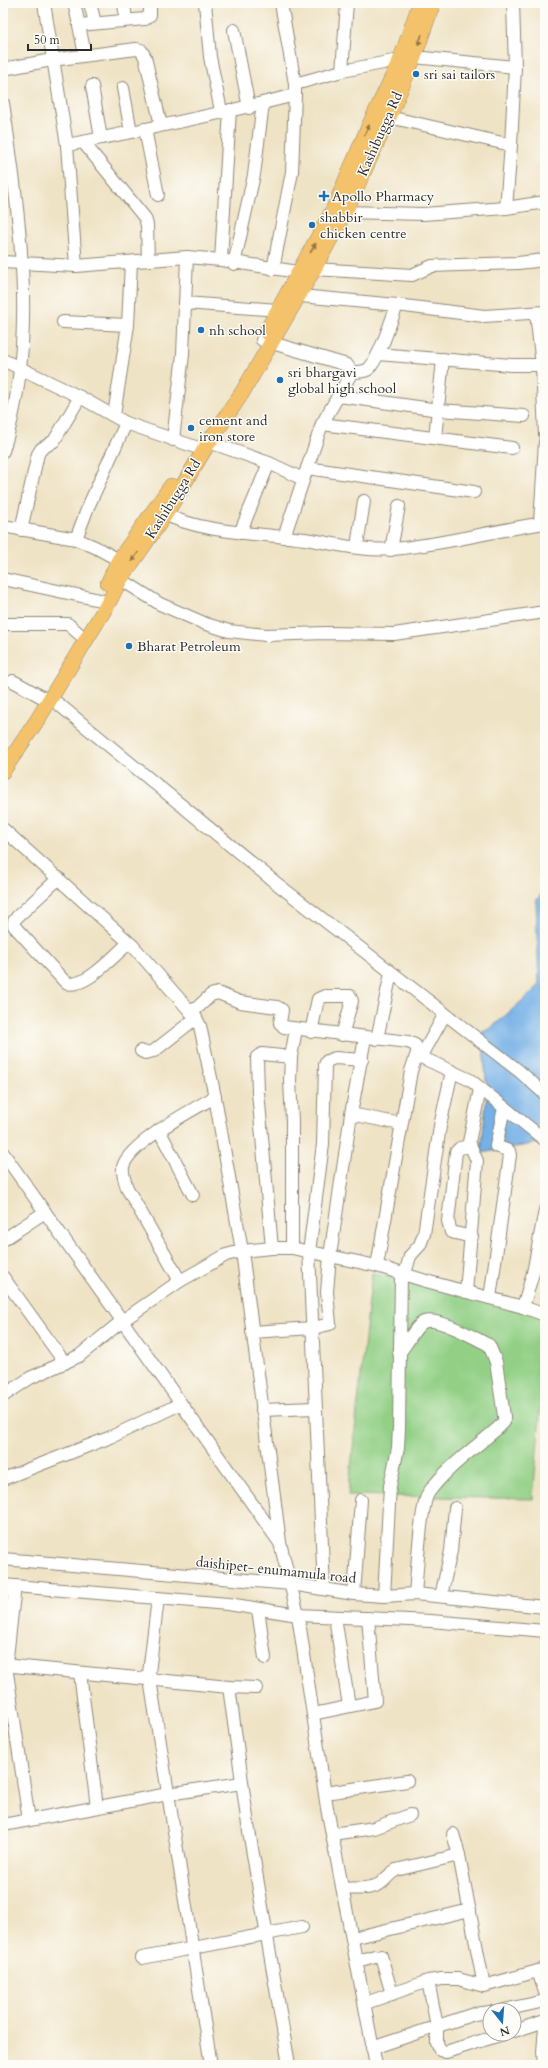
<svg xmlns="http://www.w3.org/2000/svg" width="548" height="2068" font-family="Cardo,serif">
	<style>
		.green { fill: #93d086; stroke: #5f7e58 }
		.water { fill: #75b0e6; stroke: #506e88 }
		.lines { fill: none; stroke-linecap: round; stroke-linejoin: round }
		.minor-casing { stroke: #8d8778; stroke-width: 14 }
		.major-casing { stroke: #8d8778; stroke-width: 16 }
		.minor { stroke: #fff; stroke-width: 12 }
		.major { stroke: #f4c26a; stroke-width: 15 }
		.oneway { fill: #90764a }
		.poi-dot { fill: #1f6fb2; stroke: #fdfcf7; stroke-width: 1.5 }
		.labels { text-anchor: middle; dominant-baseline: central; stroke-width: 3; stroke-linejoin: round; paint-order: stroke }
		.poi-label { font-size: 14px; fill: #2b2b2b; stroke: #fdfcf7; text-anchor: start }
		.street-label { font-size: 14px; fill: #2b2b2b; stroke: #fdfcf7 }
	</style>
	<rect width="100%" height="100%" fill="#fdfcf7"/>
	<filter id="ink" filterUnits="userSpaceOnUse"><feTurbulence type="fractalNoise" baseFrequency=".025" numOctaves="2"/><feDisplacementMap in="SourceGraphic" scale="8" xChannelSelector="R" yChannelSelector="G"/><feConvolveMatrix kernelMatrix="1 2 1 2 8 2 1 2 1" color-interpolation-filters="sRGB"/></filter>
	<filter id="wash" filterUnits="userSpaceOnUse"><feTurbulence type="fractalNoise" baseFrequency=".012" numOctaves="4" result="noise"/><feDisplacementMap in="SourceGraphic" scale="16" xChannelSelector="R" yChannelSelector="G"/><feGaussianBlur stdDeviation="0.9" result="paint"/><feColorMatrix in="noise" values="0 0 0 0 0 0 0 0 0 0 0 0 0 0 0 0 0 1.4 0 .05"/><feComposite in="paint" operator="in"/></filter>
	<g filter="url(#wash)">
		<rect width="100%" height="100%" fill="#efe3c5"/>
		<!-- green -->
		<polygon class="green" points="372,1273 545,1313 545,1353 533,1499 348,1495"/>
		<!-- water -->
		<polygon class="water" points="545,890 545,1142 481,1153 487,1092 482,1032 490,1029 539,986 536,901"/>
	</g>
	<g filter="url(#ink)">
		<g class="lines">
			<!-- minor casing -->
			<g class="minor-casing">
				<g id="minor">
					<polyline points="44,3 67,145 76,266"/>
					<polyline points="74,3 79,25"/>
					<polyline points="90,3 95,23"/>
					<polyline points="124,3 126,20"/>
					<polyline points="205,3 210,57 221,111"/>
					<polyline points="234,30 249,108"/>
					<polyline points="85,55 79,25 145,19 150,15 150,3"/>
					<polyline points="3,69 52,60 136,49 141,50 145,57 161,125"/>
					<polyline points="342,71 347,3"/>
					<polyline points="295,84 342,71 414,57 515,67"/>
					<polyline points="92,86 101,138"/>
					<polyline points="123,88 131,132"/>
					<path d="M 3,103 C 19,215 39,341 3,451"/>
					<polyline points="389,117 511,145"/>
					<polyline points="145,129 158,195"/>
					<polyline points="83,142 145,218 147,225 148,260"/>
					<path d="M 67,145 C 143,130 220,114 295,95"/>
					<polyline points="506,208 511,145 515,67 513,3"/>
					<polyline points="337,209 345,212 423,214 506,208 545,202"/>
					<polyline points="221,260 230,110"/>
					<polyline points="3,262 76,266 187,257 221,260 298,272 314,269 412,275 432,266 518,263 545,260"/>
					<polyline points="234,264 254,175 263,103"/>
					<polyline points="273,269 292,172 295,95 295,84 281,3"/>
					<polyline points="290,295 397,305 484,316 545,312"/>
					<polyline points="185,303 278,310"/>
					<polyline points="536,313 542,365 545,435"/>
					<polyline points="63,322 128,325"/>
					<polyline points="262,340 347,365 352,372"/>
					<polyline points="378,354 511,365 542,365"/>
					<polyline points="3,360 80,397 126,423 204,450"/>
					<polyline points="339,396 439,410 524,416"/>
					<polyline points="114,415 128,325 131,262"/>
					<polyline points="322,424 512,448"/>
					<polyline points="435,438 443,359"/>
					<polyline points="173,440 183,354 187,257"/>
					<polyline points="209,442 269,463 303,479"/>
					<polyline points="307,468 474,492"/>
					<path d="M 157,511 C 203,534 255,533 305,539 C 332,543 366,552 393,549 C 444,545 494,530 545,523"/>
					<polyline points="540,523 545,442"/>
					<polyline points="3,526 76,539 95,547 119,560"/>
					<polyline points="21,530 38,454 41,449 54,441 80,397"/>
					<polyline points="240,533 269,463"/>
					<path d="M 284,537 L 322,424 L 352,372 C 357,372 363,372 367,370 C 378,363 392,318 397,305"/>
					<polyline points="76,539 88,507 126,423"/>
					<polyline points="357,546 364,501"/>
					<polyline points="391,550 399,506"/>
					<polyline points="114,575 160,604 206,624 229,631 266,635 325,633 394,634 545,612"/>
					<polyline points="3,579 109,602"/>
					<polyline points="3,624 68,624 85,639"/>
					<polyline points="13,681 42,697"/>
					<polyline points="51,698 276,883 519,1071 545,1094"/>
					<polyline points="3,829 133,946 196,1018 200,1026 215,1097 242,1251 280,1542"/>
					<path d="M 59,878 L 17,917 L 14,921 L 14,926 L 66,983 C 86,989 114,955 129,943"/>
					<polyline points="190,1011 197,1008 211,995 218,993 240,1002 277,1007 282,1010 280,1023 284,1027 408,1042 415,1045 421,1057 470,1080 545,1140"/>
					<polyline points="311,1032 318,999 325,996 350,996 352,1001 342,1035"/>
					<polyline points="377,1039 391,973"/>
					<polyline points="141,1051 145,1053 154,1051 196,1018"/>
					<polyline points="421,1057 445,1014"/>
					<polyline points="351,1114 401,1124"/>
					<polyline points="159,1130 193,1195"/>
					<polyline points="470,1146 460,1148 456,1152 448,1221 451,1232 472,1237"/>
					<polyline points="3,1153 280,1543 298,1615 327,1808 376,2065"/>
					<polyline points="3,1240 45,1212"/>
					<polyline points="272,1248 258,1092 257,1057 262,1054 291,1057"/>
					<polyline points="292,1248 292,1121 290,1081 291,1057 296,1029"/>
					<polyline points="377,1266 411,1071 418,1050"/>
					<polyline points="405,1274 410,1256 420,1245 424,1234 440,1126 452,1071"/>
					<polyline points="3,1277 65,1363"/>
					<path d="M 180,1281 L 127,1188 C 125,1181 122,1174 123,1167 C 128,1144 195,1108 215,1097"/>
					<polyline points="466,1292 477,1161 469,1142 480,1089"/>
					<polyline points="490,1298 510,1155 509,1151 496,1146 504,1108"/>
					<polyline points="523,1307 533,1273 545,1210"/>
					<polyline points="252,1332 313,1328 330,1324 327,1292 330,1256 351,1114 365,1038"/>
					<path d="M 399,1353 C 407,1345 414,1328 422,1323 C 434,1314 476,1339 489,1345 L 496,1362 L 504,1416 L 504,1422 L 498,1428 C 475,1448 447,1467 429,1492 C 420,1504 417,1575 415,1594"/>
					<polyline points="3,1396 30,1378 79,1356 122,1321 180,1281 226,1255 242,1251 272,1248 292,1248 377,1266 426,1281 523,1307 545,1315"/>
					<polyline points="262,1410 315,1408"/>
					<polyline points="3,1479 111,1437 180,1404"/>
					<polyline points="3,1559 291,1584 354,1594 384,1596 415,1594 545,1607"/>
					<polyline points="3,1585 228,1604 298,1615 431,1621 545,1631"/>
					<polyline points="15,1586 6,1666 29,1820"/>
					<polyline points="324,1589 309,1252 323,1144 325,1065 327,1061 335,1058 362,1060"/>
					<polyline points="354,1594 361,1500"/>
					<polyline points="384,1596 390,1486 398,1448 399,1427 401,1273"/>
					<polyline points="441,1596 451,1551 455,1508"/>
					<polyline points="158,1598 149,1673 211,2065"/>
					<polyline points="258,1609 265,1658"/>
					<polyline points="335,1617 349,1706"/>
					<polyline points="3,1665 229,1687 256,1688"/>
					<polyline points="80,1673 97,1807"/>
					<polyline points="229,1687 248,1825 289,2065"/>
					<polyline points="313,1714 375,1701 368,1618"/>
					<polyline points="325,1793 407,1781"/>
					<polyline points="3,1825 168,1794 242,1783"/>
					<polyline points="332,1834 374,1828 410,1815"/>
					<polyline points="453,1834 459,1855 484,1986"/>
					<path d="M 343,1889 C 354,1888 372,1890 381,1883 C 387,1878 389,1874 396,1870 L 459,1855"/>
					<polyline points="353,1938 470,1910"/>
					<polyline points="142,1958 302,1927"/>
					<polyline points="357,1961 375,1956 381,1956 392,1994"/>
					<polyline points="538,1971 545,1992"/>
					<polyline points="428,1981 437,2026 437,2043 440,2050 446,2052 503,2034"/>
					<polyline points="366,2003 428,1981 442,1979 458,1979 484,1986 545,1969"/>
					<polyline points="504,2010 545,2001"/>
					<polyline points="514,2031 545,2021"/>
					<polyline points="372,2048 474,2014 490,2012"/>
					<polyline points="544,2065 543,2052 545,2027"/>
				</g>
			</g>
			<!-- major casing -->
			<g class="major-casing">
				<g id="major">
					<polyline points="266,332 334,208 369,126 400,61 420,3"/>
					<polyline points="108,583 119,560 171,486"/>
					<polyline points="3,771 38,719 109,602 120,580 165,515 209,442 242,393 314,269 345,212 389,117 414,57 433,3"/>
				</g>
			</g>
			<!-- minor -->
			<use href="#minor" class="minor"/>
			<!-- major -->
			<use href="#major" class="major"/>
		</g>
		<!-- one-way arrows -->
		<defs><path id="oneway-solid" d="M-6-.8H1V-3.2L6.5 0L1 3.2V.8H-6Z"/></defs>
		<g class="oneway">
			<use href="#oneway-solid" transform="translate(420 40) rotate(109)"/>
			<use href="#oneway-solid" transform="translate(367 130) rotate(-66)"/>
			<use href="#oneway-solid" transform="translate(313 248) rotate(-60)"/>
			<use href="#oneway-solid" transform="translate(135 557) rotate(125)"/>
		</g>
	</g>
	<!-- markers -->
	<g class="poi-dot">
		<circle cx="416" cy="74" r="4"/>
		<path d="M322 190h4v4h4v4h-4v4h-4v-4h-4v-4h4z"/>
		<circle cx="312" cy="225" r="4"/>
		<circle cx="201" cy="330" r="4"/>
		<circle cx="280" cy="380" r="4"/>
		<circle cx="191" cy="428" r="4"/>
		<circle cx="129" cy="646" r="4"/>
	</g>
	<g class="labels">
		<!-- poi labels -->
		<g class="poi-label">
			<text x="424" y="74">sri sai tailors</text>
			<text x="332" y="196">Apollo Pharmacy</text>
			<text x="320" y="217">shabbir<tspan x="320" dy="16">chicken centre</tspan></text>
			<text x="209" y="330">nh school</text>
			<text x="288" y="372">sri bhargavi<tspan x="288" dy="16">global high school</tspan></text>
			<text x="199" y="420">cement and<tspan x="199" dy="16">iron store</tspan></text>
			<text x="137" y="646">Bharat Petroleum</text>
		</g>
		<!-- street labels -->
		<g class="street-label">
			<text transform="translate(380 134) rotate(-66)">Kashibugga Rd</text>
			<text transform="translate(173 499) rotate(-58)">Kashibugga Rd</text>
			<text transform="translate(276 1570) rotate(6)">daishipet- enumamula road</text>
		</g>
	</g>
	<!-- margin -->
	<rect width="548" height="2068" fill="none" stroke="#fdfcf7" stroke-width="16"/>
	<!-- north arrow -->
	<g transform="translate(502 2022) rotate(163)"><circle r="19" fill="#fdfcf7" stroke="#a9a8a5"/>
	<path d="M0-3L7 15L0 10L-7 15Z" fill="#1f6fb2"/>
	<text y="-6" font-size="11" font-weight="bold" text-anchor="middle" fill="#2b2b2b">N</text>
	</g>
	<!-- scale -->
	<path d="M28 44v6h63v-6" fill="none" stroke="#2b2b2b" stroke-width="2"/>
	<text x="34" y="44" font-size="12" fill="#2b2b2b" stroke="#fdfcf7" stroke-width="3" paint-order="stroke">50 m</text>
</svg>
